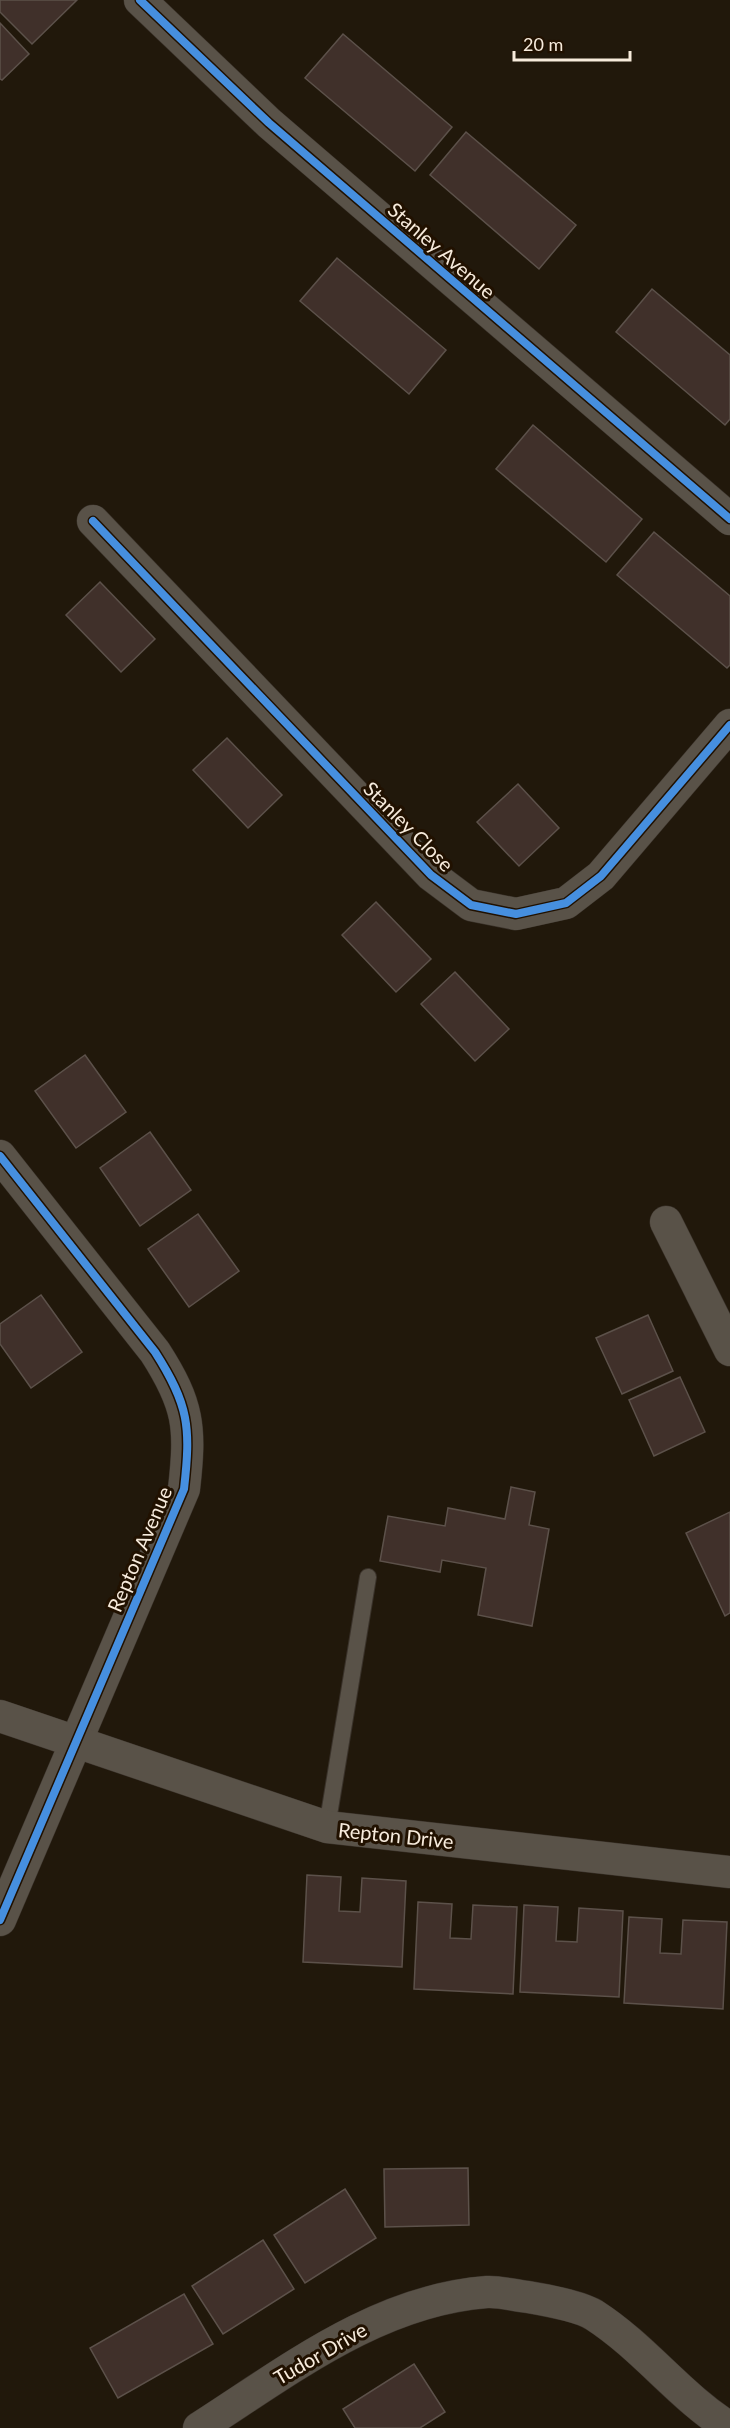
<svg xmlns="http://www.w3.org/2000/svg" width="730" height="2428" font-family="Lato,sans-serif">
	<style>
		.building { fill: #40302a; stroke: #5c514a; stroke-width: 1.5 }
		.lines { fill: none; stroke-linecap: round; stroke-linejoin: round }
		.service-casing { stroke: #3a322a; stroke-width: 18 }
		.minor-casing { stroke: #3a322a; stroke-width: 33 }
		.service { stroke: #595248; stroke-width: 16 }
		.minor { stroke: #595248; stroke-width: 32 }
		.cycleway-casing { stroke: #211100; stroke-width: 11 }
		.cycleway { stroke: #468fdf; stroke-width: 8 }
		.labels { text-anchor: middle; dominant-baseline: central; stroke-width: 6; stroke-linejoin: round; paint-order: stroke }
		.street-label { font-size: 20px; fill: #f7ebdc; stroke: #211100 }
	</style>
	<rect width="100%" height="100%" fill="#21180b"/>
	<!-- building -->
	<g class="building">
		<polygon points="0,0 77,0 32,44 0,12"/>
		<polygon points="0,23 29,54 2,80 0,79"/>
		<polygon points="343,34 452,127 415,171 305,78"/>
		<polygon points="466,132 576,225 539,269 430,175"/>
		<polygon points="337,258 446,350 409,394 300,301"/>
		<polygon points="652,289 730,355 730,419 725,425 616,332"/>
		<polygon points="533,425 642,519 606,562 496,469"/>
		<polygon points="654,532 730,596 730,665 727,668 617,575"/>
		<polygon points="100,582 155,639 121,672 66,615"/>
		<polygon points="227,738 282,795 248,828 193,770"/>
		<polygon points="518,784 559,828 519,866 477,822"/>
		<polygon points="376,902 431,959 396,992 342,935"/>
		<polygon points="455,972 509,1029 475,1061 421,1004"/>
		<polygon points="85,1055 126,1112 76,1148 35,1091"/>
		<polygon points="150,1132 191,1190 140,1226 100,1168"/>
		<polygon points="198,1214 239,1271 189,1307 148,1249"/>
		<polygon points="41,1295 82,1352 31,1388 0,1344 0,1324"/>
		<polygon points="648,1315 673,1371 622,1394 596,1338"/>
		<polygon points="680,1377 705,1432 654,1456 629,1400"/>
		<polygon points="511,1487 535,1492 529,1525 549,1529 532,1626 478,1615 486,1568 442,1560 440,1572 380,1561 388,1516 445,1526 448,1508 505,1519"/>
		<polygon points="730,1512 730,1613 725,1616 686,1533"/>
		<polygon points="307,1875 341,1877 339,1911 360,1912 362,1878 406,1881 402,1967 303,1962"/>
		<polygon points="418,1902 452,1904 450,1938 471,1939 473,1905 517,1907 513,1994 414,1989"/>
		<polygon points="524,1905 558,1907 556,1941 577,1942 579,1908 623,1911 619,1997 520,1992"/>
		<polygon points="629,1917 662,1919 660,1953 681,1954 683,1920 727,1922 723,2009 624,2003"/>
		<polygon points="468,2168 469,2225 385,2227 384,2169"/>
		<polygon points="345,2189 376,2238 305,2283 274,2235"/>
		<polygon points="263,2240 294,2289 223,2334 192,2286"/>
		<polygon points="184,2294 213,2344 118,2398 90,2348"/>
		<polygon points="414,2364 445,2412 420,2428 355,2428 343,2409"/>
	</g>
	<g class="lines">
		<!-- service casing -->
		<g class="service-casing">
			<polyline id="service" points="327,1827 368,1577"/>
		</g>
		<!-- minor casing -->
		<g class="minor-casing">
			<g id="minor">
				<polyline points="140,0 269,123 730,519"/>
				<polyline points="93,521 431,875 471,905 516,914 566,903 601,876 730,725"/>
				<path d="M 0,1156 L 155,1352 C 189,1405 191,1427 184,1489 L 0,1920"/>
				<polyline points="666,1222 730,1350"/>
				<polyline points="0,1716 327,1827 730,1872"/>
				<path d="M 199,2428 C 288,2371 378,2300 487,2292 C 500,2291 515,2296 528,2297 C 546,2300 579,2306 594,2315 C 645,2348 679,2396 730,2428"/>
			</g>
		</g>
		<!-- service -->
		<use href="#service" class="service"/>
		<!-- minor -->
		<use href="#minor" class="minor"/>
		<!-- cycleway casing -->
		<g class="cycleway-casing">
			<g id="cycleway">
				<polyline points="140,0 269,123 730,519"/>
				<polyline points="93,521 431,875 471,905 516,914 566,903 601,876 730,725"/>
				<path d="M 0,1156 L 155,1352 C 189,1405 191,1427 184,1489 L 0,1920"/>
			</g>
		</g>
		<!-- cycleway -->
		<use href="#cycleway" class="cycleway"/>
	</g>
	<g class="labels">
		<!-- street labels -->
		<g class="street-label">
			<text transform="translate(442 250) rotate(41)">Stanley Avenue</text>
			<text transform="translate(409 826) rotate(45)">Stanley Close</text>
			<text transform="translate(139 1549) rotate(-67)">Repton Avenue</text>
			<text transform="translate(396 1835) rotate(6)">Repton Drive</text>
			<text transform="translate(320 2353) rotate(-30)">Tudor Drive</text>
		</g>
	</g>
	<!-- scale -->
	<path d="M514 51v9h116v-9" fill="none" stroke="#f7ebdc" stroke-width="3"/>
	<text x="523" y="51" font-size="18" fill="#f7ebdc" stroke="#211100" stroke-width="4.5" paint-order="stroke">20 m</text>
</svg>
